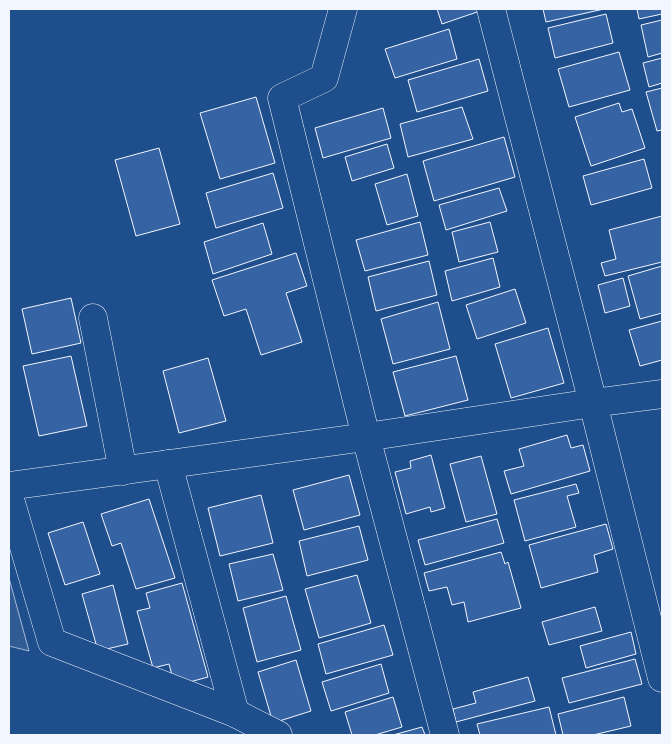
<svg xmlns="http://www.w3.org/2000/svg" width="671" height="744" font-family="'IBM Plex Sans',sans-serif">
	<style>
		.parking { fill: #305b95; stroke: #a8bbd7 }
		.building { fill: #3563a3; stroke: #f2f6ff }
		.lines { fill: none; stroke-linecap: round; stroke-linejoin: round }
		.minor-casing { stroke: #f2f6ff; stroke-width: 29 }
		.minor { stroke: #1f4e8c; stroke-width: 28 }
	</style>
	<rect width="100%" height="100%" fill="#1f4e8c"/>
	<!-- parking -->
	<polygon class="parking" points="9,578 29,651 9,646"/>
	<!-- building -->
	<g class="building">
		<polygon points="437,9 480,9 480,11 442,24"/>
		<polygon points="543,9 604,9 546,22"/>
		<polygon points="637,9 662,9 662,14 639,19"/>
		<polygon points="606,14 613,43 555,58 548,28"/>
		<polygon points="662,20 662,53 648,57 641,25"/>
		<polygon points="449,29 457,59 395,78 385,49"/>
		<polygon points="619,52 630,90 569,107 558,69"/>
		<polygon points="662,58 662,83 649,87 643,63"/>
		<polygon points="479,59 488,91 417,112 408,80"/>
		<polygon points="662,88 662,130 657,131 646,92"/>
		<polygon points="256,97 275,163 220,179 200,113"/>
		<polygon points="619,103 622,112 632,109 645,148 591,166 575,117"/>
		<polygon points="462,107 473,139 408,157 400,124"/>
		<polygon points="383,108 391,138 323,158 315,128"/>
		<polygon points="504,137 515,177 434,201 423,161"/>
		<polygon points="387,144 394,168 352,181 345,157"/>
		<polygon points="159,148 180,224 136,236 115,160"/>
		<polygon points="644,159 652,188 591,205 583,176"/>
		<polygon points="273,173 283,208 216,228 206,193"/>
		<polygon points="407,174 418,216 387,225 375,184"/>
		<polygon points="499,188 507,211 446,230 439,205"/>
		<polygon points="662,216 662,262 605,276 601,263 616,259 609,230"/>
		<polygon points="420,222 428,255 365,271 356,240"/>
		<polygon points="490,222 498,252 459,262 452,232"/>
		<polygon points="263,223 272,254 213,274 204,242"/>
		<polygon points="296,253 307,286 286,293 302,342 261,355 246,309 224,316 212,280"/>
		<polygon points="493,258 500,287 452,301 445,271"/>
		<polygon points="429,261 437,295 376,311 368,277"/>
		<polygon points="662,266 662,313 640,319 628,276"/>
		<polygon points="623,278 630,306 605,313 598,285"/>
		<polygon points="515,289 526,323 477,339 466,305"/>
		<polygon points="71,298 81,343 32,354 22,309"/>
		<polygon points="438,302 450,349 393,364 381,319"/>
		<polygon points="662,321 662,360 640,366 629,330"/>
		<polygon points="548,328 564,383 511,398 495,344"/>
		<polygon points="71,356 87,426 39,436 23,366"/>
		<polygon points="456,356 468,400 405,416 393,372"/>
		<polygon points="208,358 226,421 179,433 163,371"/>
		<polygon points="567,435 571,448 583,445 590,471 511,494 504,471 524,466 519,449"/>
		<polygon points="431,455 445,508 431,512 430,507 406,514 395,472 411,468 410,461"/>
		<polygon points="481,456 497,514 466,522 450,464"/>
		<polygon points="349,475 360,515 304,530 293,490"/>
		<polygon points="576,484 579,493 567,496 576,527 525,541 514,500"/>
		<polygon points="261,495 273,543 220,556 208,508"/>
		<polygon points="149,499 175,578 136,589 121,543 112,546 101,514"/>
		<polygon points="497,519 504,543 425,565 418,540"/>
		<polygon points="83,522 100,574 65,585 48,533"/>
		<polygon points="606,524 613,549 594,555 598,572 541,588 529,545"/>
		<polygon points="359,526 368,560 307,576 299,541"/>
		<polygon points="501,552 505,564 508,562 521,608 468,622 464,602 452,605 447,587 429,591 424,573"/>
		<polygon points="273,554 283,590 238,601 229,564"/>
		<polygon points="357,575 371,623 319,638 305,589"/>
		<polygon points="182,583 208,677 175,686 169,664 153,668 137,611 150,608 146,593"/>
		<polygon points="113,585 128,644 98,651 82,594"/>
		<polygon points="286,596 301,650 257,662 243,608"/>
		<polygon points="595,607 602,631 549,645 542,622"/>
		<polygon points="384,625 393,655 326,674 318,644"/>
		<polygon points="631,632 636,654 586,668 580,646"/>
		<polygon points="635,659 642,684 569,703 562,678"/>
		<polygon points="296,660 311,711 273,723 258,672"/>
		<polygon points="381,664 389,693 331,711 322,682"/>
		<polygon points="528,677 535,701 456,722 453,709 476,703 473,692"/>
		<polygon points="393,697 402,727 375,735 352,735 345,712"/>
		<polygon points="624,697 631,726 593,735 563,735 558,714"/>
		<polygon points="549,707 556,735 480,735 477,724"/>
		<polygon points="422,727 425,735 393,735"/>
	</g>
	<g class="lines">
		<!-- minor casing -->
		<g class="minor-casing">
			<g id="minor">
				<polyline points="343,9 324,78 282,98 366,437 445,735"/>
				<polyline points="491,9 593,403 662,678"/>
				<polyline points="93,318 123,471"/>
				<polyline points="168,464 235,713"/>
				<polyline points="9,486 366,437 593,403 662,394"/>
				<polyline points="9,496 52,642 235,713 278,735"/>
			</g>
		</g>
		<!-- minor -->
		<use href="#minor" class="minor"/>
	</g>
	<!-- border -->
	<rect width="671" height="744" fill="none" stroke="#f2f6ff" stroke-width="20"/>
</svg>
